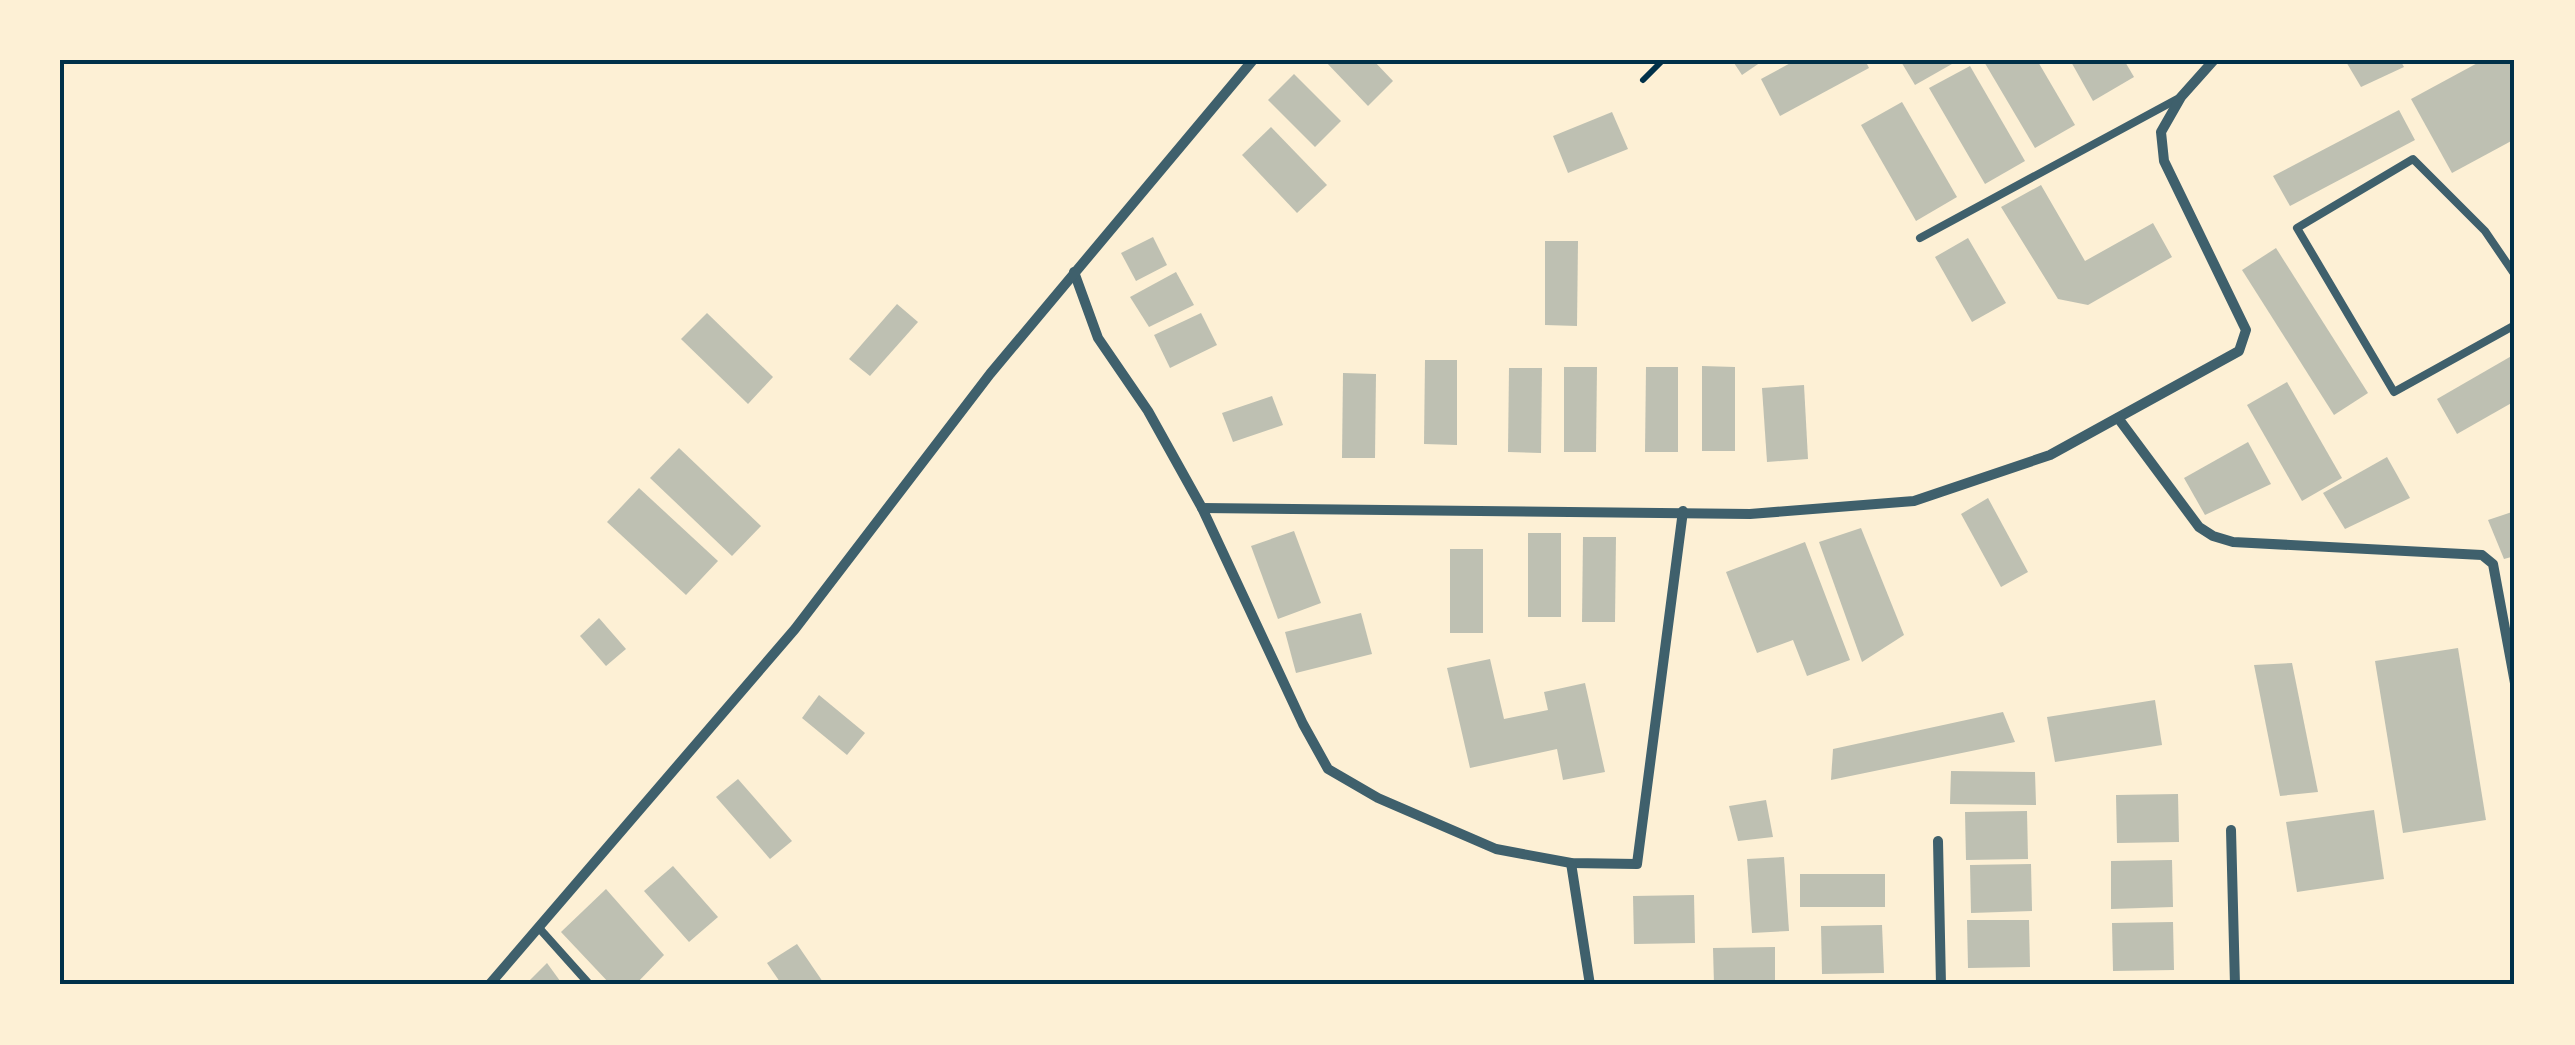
<svg xmlns="http://www.w3.org/2000/svg" width="2575" height="1045" font-family="Cabin,sans-serif">
	<style>
		.building { fill: #bec0b2 }
		.lines { fill: none; stroke-linecap: round; stroke-linejoin: round }
		.path { stroke: #003049; stroke-width: 6 }
		.service { stroke: #3f606c; stroke-width: 8 }
		.minor { stroke: #3f606c; stroke-width: 10 }
		.neatline { fill: none; stroke: #003049; stroke-width: 4 }
	</style>
	<rect width="100%" height="100%" fill="#fdf0d5"/>
	<!-- building -->
	<g class="building">
		<polygon points="1324,60 1373,60 1393,81 1368,106"/>
		<polygon points="1732,60 1764,60 1742,75"/>
		<polygon points="1796,60 1865,60 1869,68 1780,116 1761,79"/>
		<polygon points="1900,60 1959,60 1915,85"/>
		<polygon points="1983,60 2037,60 2075,125 2035,148"/>
		<polygon points="2070,60 2124,60 2134,77 2093,101"/>
		<polygon points="2345,60 2400,60 2404,67 2361,87"/>
		<polygon points="2483,60 2515,60 2515,139 2452,173 2411,99"/>
		<polygon points="1970,66 2025,161 1985,184 1929,88"/>
		<polygon points="1294,74 1341,121 1315,147 1268,100"/>
		<polygon points="1902,102 1957,197 1916,221 1861,125"/>
		<polygon points="2399,110 2415,140 2290,206 2273,176"/>
		<polygon points="1612,112 1628,149 1568,173 1553,136"/>
		<polygon points="1271,127 1327,185 1297,213 1242,155"/>
		<polygon points="2041,185 2085,261 2153,223 2172,257 2088,305 2058,299 2001,207"/>
		<polygon points="1153,237 1167,265 1136,281 1121,253"/>
		<polygon points="1968,238 2006,303 1972,322 1935,257"/>
		<polygon points="1545,241 1578,241 1577,326 1545,325"/>
		<polygon points="2276,248 2368,393 2334,415 2242,270"/>
		<polygon points="1176,272 1194,305 1149,327 1130,297"/>
		<polygon points="897,304 918,322 870,376 849,359"/>
		<polygon points="707,313 773,377 748,404 681,339"/>
		<polygon points="1201,313 1217,345 1170,368 1154,335"/>
		<polygon points="2515,354 2515,401 2457,434 2437,399"/>
		<polygon points="1425,360 1457,360 1457,445 1424,444"/>
		<polygon points="1702,366 1735,367 1735,451 1702,451"/>
		<polygon points="1564,367 1597,367 1596,452 1564,452"/>
		<polygon points="1646,367 1678,367 1678,452 1645,452"/>
		<polygon points="1509,368 1542,368 1541,453 1508,452"/>
		<polygon points="1343,373 1376,374 1375,458 1342,458"/>
		<polygon points="2287,382 2342,478 2302,501 2247,405"/>
		<polygon points="1804,385 1808,459 1767,462 1762,388"/>
		<polygon points="1272,396 1283,425 1233,442 1222,413"/>
		<polygon points="2248,442 2271,484 2205,515 2184,478"/>
		<polygon points="679,448 761,526 732,556 650,478"/>
		<polygon points="2387,457 2410,498 2345,529 2323,493"/>
		<polygon points="639,488 718,561 686,595 607,522"/>
		<polygon points="1988,498 2028,572 2001,587 1961,514"/>
		<polygon points="2515,511 2515,556 2504,559 2488,520"/>
		<polygon points="1861,528 1904,635 1862,662 1819,542"/>
		<polygon points="1294,531 1321,603 1278,619 1251,546"/>
		<rect x="1528" y="533" width="33" height="84"/>
		<polygon points="1583,537 1616,537 1615,622 1582,622"/>
		<polygon points="1805,542 1850,660 1807,676 1793,640 1757,653 1726,572"/>
		<rect x="1450" y="549" width="33" height="84"/>
		<polygon points="1361,613 1372,654 1296,673 1285,632"/>
		<polygon points="599,618 626,649 606,666 580,636"/>
		<polygon points="2458,648 2486,820 2403,833 2375,661"/>
		<polygon points="1490,659 1504,719 1548,710 1544,692 1585,683 1605,772 1563,780 1557,749 1470,768 1447,668"/>
		<polygon points="2292,663 2318,792 2280,796 2254,665"/>
		<polygon points="819,695 865,733 847,755 802,718"/>
		<polygon points="2155,700 2162,745 2055,762 2047,717"/>
		<polygon points="2003,712 2015,742 1831,780 1833,749"/>
		<polygon points="1951,771 2035,772 2036,805 1950,804"/>
		<polygon points="738,779 792,841 770,859 716,797"/>
		<polygon points="2178,794 2179,842 2117,843 2116,795"/>
		<polygon points="1766,800 1773,837 1738,841 1729,806"/>
		<polygon points="2374,810 2384,879 2297,892 2286,822"/>
		<polygon points="2027,811 2028,859 1966,860 1965,812"/>
		<polygon points="1784,857 1789,931 1752,933 1747,859"/>
		<polygon points="2172,860 2173,907 2111,909 2111,861"/>
		<polygon points="2031,864 2032,911 1971,913 1970,865"/>
		<polygon points="673,866 718,917 689,942 644,891"/>
		<rect x="1800" y="874" width="85" height="33"/>
		<polygon points="606,889 664,955 635,985 611,985 561,932"/>
		<polygon points="1694,895 1695,943 1634,944 1633,896"/>
		<polygon points="1967,920 2029,920 2030,967 1968,968"/>
		<polygon points="2173,922 2174,970 2113,971 2112,923"/>
		<polygon points="1882,925 1884,973 1822,974 1821,926"/>
		<polygon points="797,944 825,985 782,985 767,963"/>
		<polygon points="1775,947 1775,985 1714,985 1713,948"/>
		<polygon points="547,963 563,985 525,985"/>
		<polygon points="2168,980 2168,985 2107,985 2107,981"/>
	</g>
	<g class="lines">
		<!-- path -->
		<polyline class="path" points="1643,80 1663,60"/>
		<!-- service -->
		<g class="service">
			<polyline points="1920,238 2181,97"/>
			<polyline points="2515,275 2485,231 2413,159 2297,228 2394,392 2515,325"/>
			<polyline points="539,928 590,985"/>
		</g>
		<!-- minor -->
		<g class="minor">
			<polyline points="1074,272 1098,338 1148,411 1202,508 1303,724 1328,769 1378,798 1496,849 1571,863 1637,864 1683,511"/>
			<polyline points="2118,418 2199,527 2213,536 2233,542 2482,555 2493,564 2515,683"/>
			<polyline points="1202,508 1750,514 1914,501 2050,455 2239,351 2246,330 2164,161 2161,132 2181,97 2214,60"/>
			<polyline points="2231,830 2235,985"/>
			<polyline points="1938,841 1941,985"/>
			<polyline points="1571,863 1590,985"/>
			<polyline points="489,985 795,629 990,374 1253,60"/>
		</g>
	</g>
	<!-- border -->
	<rect width="2575" height="1045" fill="none" stroke="#fdf0d5" stroke-width="125"/>
	<rect x="62" y="62" width="2450" height="920" class="neatline"/>
</svg>
